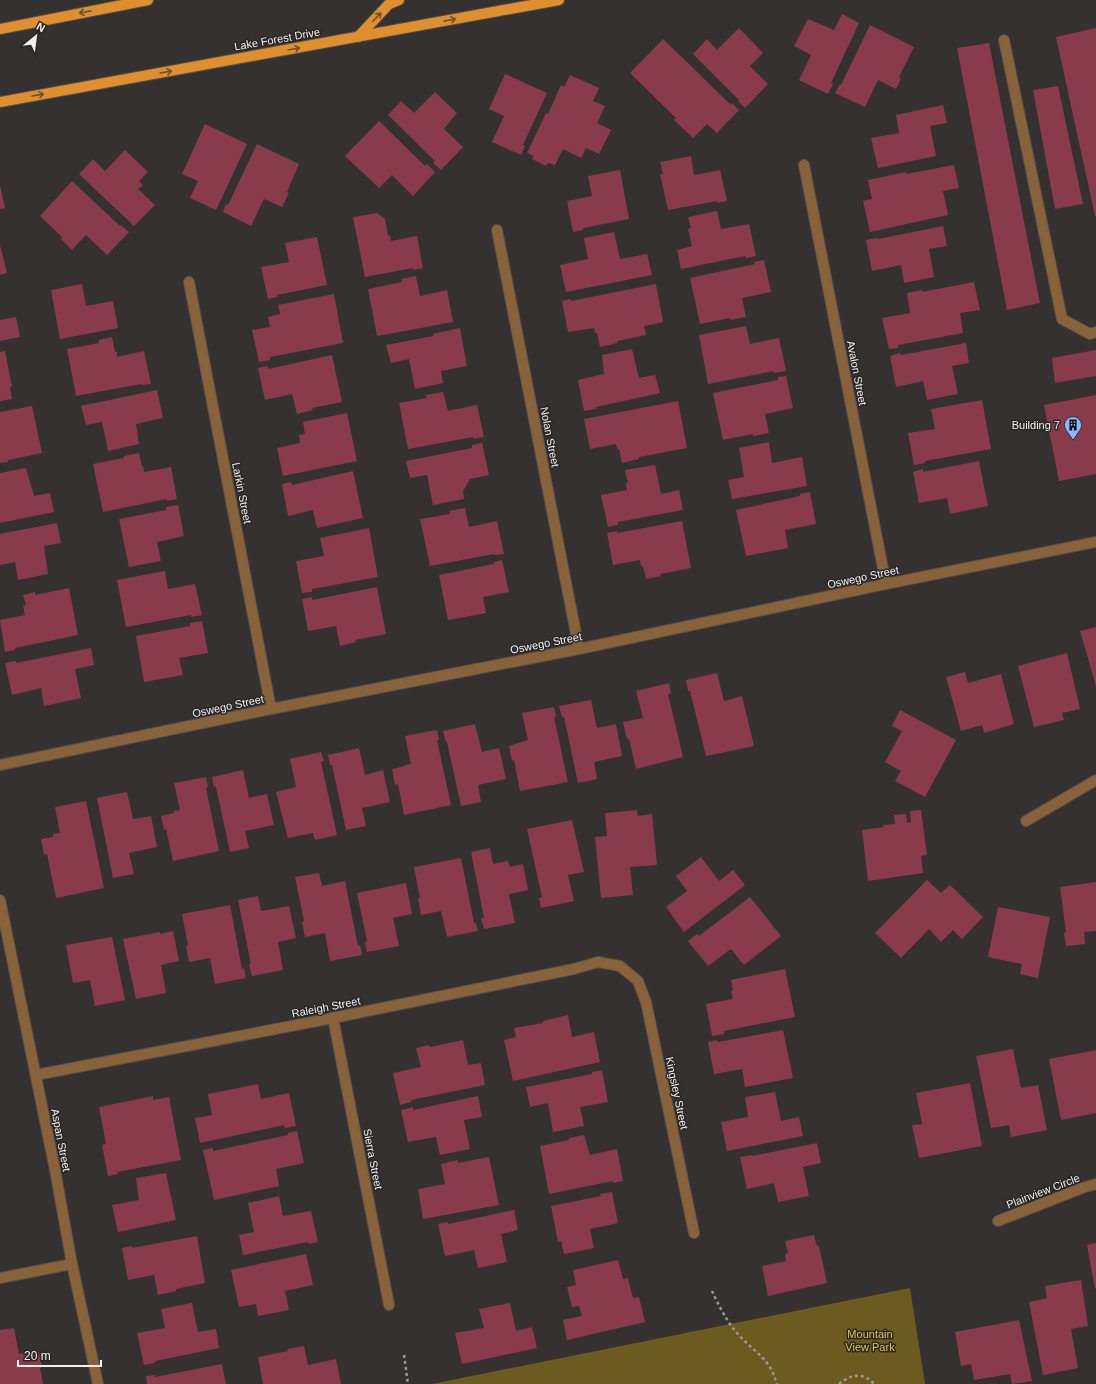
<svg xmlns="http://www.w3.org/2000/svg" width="1096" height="1384" font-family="Helvetica,sans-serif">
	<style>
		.park { fill: #6b5b1f }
		.building { fill: #893b4c }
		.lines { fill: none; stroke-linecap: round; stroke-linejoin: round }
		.lane-casing { stroke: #52504f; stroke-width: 12 }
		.street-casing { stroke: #52504f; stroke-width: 12 }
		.primary-casing { stroke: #52504f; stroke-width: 12 }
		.path { stroke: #9b9998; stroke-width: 2.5; stroke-dasharray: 3 3; stroke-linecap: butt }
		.lane { stroke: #896239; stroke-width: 10 }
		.street { stroke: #896239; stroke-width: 10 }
		.primary { stroke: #df8f2e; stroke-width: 10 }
		.oneway { stroke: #725129 }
		.labels { text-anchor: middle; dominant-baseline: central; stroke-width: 3; stroke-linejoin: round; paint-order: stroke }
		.street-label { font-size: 11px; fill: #f2f0ef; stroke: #2a2726 }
		.poi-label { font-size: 11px; fill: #f2f0ef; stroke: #2a2726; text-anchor: end }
		.park-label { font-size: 11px; fill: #e1c44f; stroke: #2a2726 }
	</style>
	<rect width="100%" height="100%" fill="#343130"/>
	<!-- park -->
	<polygon class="park" points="910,1288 925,1384 432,1384"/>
	<!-- building -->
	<g class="building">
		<polygon points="842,14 859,23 831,83 833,84 828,94 799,80 811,55 794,46 808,19 834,30"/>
		<polygon points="870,25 914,47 899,77 901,78 896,89 878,80 865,107 835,93 840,84 841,85"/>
		<polygon points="739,28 763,53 750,66 768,84 745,108 738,101 739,100 693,54 707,39 717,50"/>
		<polygon points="1096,28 1096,216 1095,216 1056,37"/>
		<polygon points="663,39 731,105 732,103 739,110 717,133 707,124 693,138 674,120 676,118 630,73"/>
		<polygon points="989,43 1040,303 1007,310 957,48"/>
		<polygon points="505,74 547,93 523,145 525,146 521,155 492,142 504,116 489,109"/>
		<polygon points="570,75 599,88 593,101 605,106 597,123 611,130 599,154 586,148 581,158 563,149 555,165 548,163 546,166 532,159 534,156 527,153 546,113 548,114 561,85 564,87"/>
		<polygon points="1058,86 1083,204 1055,209 1033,90"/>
		<polygon points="435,92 457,113 444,129 463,147 441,170 433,163 435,161 388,115 401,101 414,113"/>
		<polygon points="943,105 947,123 930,126 936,156 878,168 871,138 899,133 896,115"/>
		<polygon points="379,121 425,166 427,164 435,172 413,196 392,175 379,188 345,156"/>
		<polygon points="205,124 247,144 216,210 190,198 198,181 182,174"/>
		<polygon points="257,144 299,164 287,192 289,193 282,207 264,199 251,226 223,212 226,204 228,205"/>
		<polygon points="125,150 148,172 139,181 143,185 138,189 155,205 134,226 79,174 93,159 105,171"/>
		<polygon points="691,156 694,175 720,170 727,201 717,203 717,201 668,210 660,174 663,174 660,162"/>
		<polygon points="954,165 959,188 943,191 948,215 870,232 863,201 872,199 868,180 906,172 906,174"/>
		<polygon points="620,170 629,219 583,228 583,230 573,232 567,201 592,196 588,176"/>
		<polygon points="72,181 120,226 121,225 129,232 107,255 86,235 72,250 61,239 62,237 40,216"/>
		<polygon points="0,185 5,208 0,209"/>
		<polygon points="717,211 721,229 749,224 756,256 746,258 745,256 681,269 677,250 692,246 688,229 691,228 688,217"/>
		<polygon points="377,213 385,219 388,236 390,235 391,241 417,236 423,268 413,270 413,268 365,277 353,217"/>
		<polygon points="943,226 947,246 929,249 934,277 904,283 901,265 872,271 866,240 877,238 878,239"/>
		<polygon points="614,232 620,259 647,254 652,275 566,292 560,265 588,259 584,238"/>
		<polygon points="317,237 327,285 277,295 277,297 268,299 261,267 289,262 285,243"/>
		<polygon points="0,245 7,273 0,275"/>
		<polygon points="764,260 771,292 742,298 746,317 730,320 730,318 700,324 690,278 755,264 754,262"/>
		<polygon points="416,276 420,296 447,290 453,322 377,336 368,289 402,282 401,279"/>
		<polygon points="974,282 980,310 960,313 963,333 898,345 898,348 889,349 882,318 910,313 907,293 922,290 922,292"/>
		<polygon points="82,284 86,306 113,301 118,328 60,339 51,290"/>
		<polygon points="656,284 663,322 644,326 646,335 617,341 617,343 600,347 597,333 595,333 594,328 568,332 562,301 570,299 571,301"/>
		<polygon points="334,294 343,343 270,357 270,360 259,362 252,330 270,327 268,317 280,314 278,305"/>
		<polygon points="16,317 20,337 0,341 0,320"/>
		<polygon points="746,326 750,344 779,338 786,371 774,373 774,371 708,384 699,335"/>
		<polygon points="460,328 467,366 441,371 443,383 415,389 409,359 391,363 386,345 433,336 433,334"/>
		<polygon points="112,337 115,352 117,352 117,357 144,351 151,384 141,385 141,384 76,396 67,349 99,343 99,340"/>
		<polygon points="966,343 969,363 952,366 958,394 927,400 923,381 896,387 890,356 900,353 901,355"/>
		<polygon points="632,349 639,378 655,375 660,393 596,407 596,409 584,411 578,380 604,374 602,355"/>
		<polygon points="1096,350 1096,376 1055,383 1052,358"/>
		<polygon points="5,351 12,387 10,387 12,399 0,401 0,352"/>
		<polygon points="332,355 342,402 312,408 313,410 297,414 292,394 265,400 258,368 268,366 268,369"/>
		<polygon points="786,376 793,408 765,414 769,433 753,436 753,434 723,440 713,393 778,380 778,377"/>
		<polygon points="157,390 163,418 136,424 139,444 108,451 102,422 86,425 81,406"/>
		<polygon points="443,392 448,411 477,405 484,437 474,439 473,437 408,449 399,403 427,398 426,395"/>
		<polygon points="1096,395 1096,474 1059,481 1044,405"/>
		<polygon points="982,400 991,449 925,461 925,463 914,465 908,433 935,429 931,409"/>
		<polygon points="678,401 687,448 639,457 639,459 622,463 619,449 618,450 616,444 590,449 584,419"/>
		<polygon points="32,406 42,453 8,460 8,462 0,463 0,412"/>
		<polygon points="347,413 357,461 283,476 277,448 300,443 299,435 305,434 303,422"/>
		<polygon points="769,442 772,463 802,457 807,486 732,499 728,480 744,477 739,448"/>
		<polygon points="482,443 489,475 470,479 463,491 464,499 433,505 427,475 410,478 406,461 472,448 472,445"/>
		<polygon points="139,453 142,467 143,466 144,472 171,467 177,499 167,501 167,499 103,512 93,464 124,458 124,456"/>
		<polygon points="979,461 988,506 950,514 947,498 919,503 913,472 923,469 923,472"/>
		<polygon points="655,465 661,494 679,490 683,510 618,522 618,525 608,527 601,495 627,490 626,483 628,483 625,470"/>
		<polygon points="26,468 34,496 50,493 54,512 0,523 0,473"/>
		<polygon points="353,471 363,518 317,528 313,510 288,516 282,484 291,482 292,485"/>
		<polygon points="810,492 816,524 785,530 788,548 746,556 736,510 800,496 800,494"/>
		<polygon points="178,505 184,536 157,542 161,561 129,567 119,519 166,510 166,507"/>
		<polygon points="465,508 469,527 497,521 504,554 494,555 494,554 430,566 420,519 450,514 449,511"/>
		<polygon points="682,521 691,568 660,574 661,576 646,579 643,566 641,566 640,560 613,565 607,533 617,531 617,533"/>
		<polygon points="57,523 61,543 44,546 48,574 18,580 15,562 0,565 0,534"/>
		<polygon points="369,528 378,577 312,589 312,592 302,593 296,561 324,556 320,538"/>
		<polygon points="502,560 509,592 483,597 486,613 448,620 439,575 494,564 494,562"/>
		<polygon points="165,571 168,589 195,584 202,615 191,617 191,615 126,627 117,580"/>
		<polygon points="377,587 386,634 355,640 356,642 340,646 336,626 308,631 302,599 312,597 312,600"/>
		<polygon points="69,588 78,635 15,648 15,650 5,652 0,620 25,615 23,605 26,605 23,595 35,592 35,595"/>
		<polygon points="202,621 208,653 179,658 183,675 144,682 136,636 190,626 190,623"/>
		<polygon points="1096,627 1096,686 1080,631"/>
		<polygon points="91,648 94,665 75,669 81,698 44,706 41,688 12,695 5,663 16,661 16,663"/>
		<polygon points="1067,653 1080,709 1062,713 1064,720 1034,727 1018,666"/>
		<polygon points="965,672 968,683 1001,674 1014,724 984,733 982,725 961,731 946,677"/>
		<polygon points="717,673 724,701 742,696 754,746 706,756 690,691 688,691 686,680"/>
		<polygon points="669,683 671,694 668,694 683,757 636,769 629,739 627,739 623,722 643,718 636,691"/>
		<polygon points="591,700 597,728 616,724 622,756 594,762 597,779 578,783 564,717 562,717 559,706"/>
		<polygon points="554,707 556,717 554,717 568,782 520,791 514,760 512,761 509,746 528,740 522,713"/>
		<polygon points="900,710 956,740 925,797 895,781 901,771 885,762 902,731 892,726"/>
		<polygon points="475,724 482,752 499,748 506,779 478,785 481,802 461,806 447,742 446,742 443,731"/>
		<polygon points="437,730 439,740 437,740 451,805 404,815 398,784 395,785 392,769 405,766 405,765 411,764 405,736"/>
		<polygon points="359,748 365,775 383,770 390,802 362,808 366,826 346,830 332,765 330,765 328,755"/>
		<polygon points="321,752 324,761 321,762 337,835 315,840 313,833 288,838 276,792 296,787 290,759"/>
		<polygon points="243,770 249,798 267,794 274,825 245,831 249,848 230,852 216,787 214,787 212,777"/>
		<polygon points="206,777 208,787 206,788 219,851 173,861 166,829 164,830 161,816 174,813 174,811 180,810 174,783"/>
		<polygon points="127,792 133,819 151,816 157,847 129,853 134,874 113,878 97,798"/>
		<polygon points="86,801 104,888 56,898 47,854 44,855 41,839 53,837 53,834 60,833 55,807"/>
		<polygon points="637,810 638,816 652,814 657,865 630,867 633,895 601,898 595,837 607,836 605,813"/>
		<polygon points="921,810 927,855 921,856 923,873 868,881 862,830 884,827 883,825 895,824 894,815 906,814 907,823 911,822 910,811"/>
		<polygon points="572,820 584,872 568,875 574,901 541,908 539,898 542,897 527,829"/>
		<polygon points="490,848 493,864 508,861 510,867 523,864 528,890 509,894 515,923 484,929 481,918 484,918 471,852"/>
		<polygon points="701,857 719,881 733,870 745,885 684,932 666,907 687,891 676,876"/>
		<polygon points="461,858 474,923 476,923 478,931 447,937 441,911 421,915 418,898 420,898 414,867"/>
		<polygon points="319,873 322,886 345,881 358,946 360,945 362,955 330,961 325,933 305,937 302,922 304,921 295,877"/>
		<polygon points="927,880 941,893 950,885 983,917 962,939 953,930 941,942 929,929 901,958 875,933"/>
		<polygon points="1096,882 1096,931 1084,932 1085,944 1066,946 1064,933 1066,932 1060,887"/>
		<polygon points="406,883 412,914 393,918 399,946 367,952 365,942 367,941 357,893"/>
		<polygon points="258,896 261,911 289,906 296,938 278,942 283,970 252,976 249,964 251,964 238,900"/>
		<polygon points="750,897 781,936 744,965 731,949 708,966 688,941 697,934 699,936"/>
		<polygon points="230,905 242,969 244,968 246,978 215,984 210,958 189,962 186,946 188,945 182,914"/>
		<polygon points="998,907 1050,917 1038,978 1020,974 1022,964 988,957"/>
		<polygon points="173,931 179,961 161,965 166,993 136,999 123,939 160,932 160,934"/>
		<polygon points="112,937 125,1000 95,1006 90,980 73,983 66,945"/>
		<polygon points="785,969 795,1017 724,1031 724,1034 712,1036 706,1004 733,999 731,991 733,991 731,980"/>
		<polygon points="568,1015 572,1037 594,1032 600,1062 513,1081 504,1040 516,1037 514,1028 543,1023 543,1021"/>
		<polygon points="783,1030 793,1078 745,1087 742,1069 714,1074 708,1042 717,1040 718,1042"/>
		<polygon points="463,1040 468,1065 481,1063 485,1085 411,1100 411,1102 400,1105 393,1073 421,1067 416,1048 429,1045 430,1047"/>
		<polygon points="1013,1049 1021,1088 1038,1085 1047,1130 1011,1137 1009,1125 991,1128 976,1056"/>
		<polygon points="1096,1050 1096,1113 1061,1120 1049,1059"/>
		<polygon points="602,1070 608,1102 580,1107 584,1126 553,1132 548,1103 530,1107 526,1087 592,1074 592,1072"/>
		<polygon points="970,1083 982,1146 919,1158 912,1125 922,1124 916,1093"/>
		<polygon points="258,1084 261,1099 289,1093 296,1126 285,1128 284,1125 200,1143 195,1118 212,1115 208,1094"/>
		<polygon points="775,1092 781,1121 799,1117 803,1136 727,1151 721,1122 748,1117 745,1097"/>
		<polygon points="153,1096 153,1100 169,1097 181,1160 117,1172 118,1174 108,1176 102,1145 106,1144 99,1107"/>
		<polygon points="478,1096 482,1117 464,1120 470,1149 440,1155 436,1137 408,1142 401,1110 413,1107 413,1110"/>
		<polygon points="297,1131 304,1163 276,1169 279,1186 214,1200 203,1150 213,1148 213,1151 288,1135 288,1133"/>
		<polygon points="584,1135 590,1155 617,1149 623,1181 613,1183 613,1181 549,1194 540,1146 569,1140 569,1138"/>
		<polygon points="817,1143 821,1163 803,1167 809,1196 778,1202 774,1183 747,1189 740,1157 751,1155 752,1156"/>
		<polygon points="489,1157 499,1205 423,1219 418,1189 445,1184 441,1164 458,1160 458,1163"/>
		<polygon points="166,1173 176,1220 118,1232 112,1205 139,1200 136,1178"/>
		<polygon points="612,1192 618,1223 590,1229 594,1248 564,1254 561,1241 558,1242 551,1206 601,1196 600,1194"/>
		<polygon points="279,1196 283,1216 311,1211 318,1242 309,1244 308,1242 243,1255 239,1235 254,1232 248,1203"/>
		<polygon points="514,1210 518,1230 501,1234 507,1262 478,1268 474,1250 445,1256 438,1224 448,1222 448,1224"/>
		<polygon points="814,1235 817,1246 819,1246 827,1283 768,1296 762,1266 786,1261 785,1254 788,1253 785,1241"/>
		<polygon points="197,1236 205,1283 176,1289 176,1291 158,1295 154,1275 128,1280 122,1248 132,1246 132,1248"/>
		<polygon points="1096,1243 1096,1288 1095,1289 1087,1245"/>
		<polygon points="306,1254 313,1285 285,1291 289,1310 258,1316 256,1304 239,1307 231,1270"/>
		<polygon points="618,1260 623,1279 628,1278 633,1298 639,1297 645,1322 567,1340 563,1320 582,1316 579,1306 572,1307 567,1287 576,1285 573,1270"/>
		<polygon points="1081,1280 1088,1326 1071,1329 1078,1368 1043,1375 1029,1302 1047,1298 1045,1286"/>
		<polygon points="192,1303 198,1332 216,1329 219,1348 155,1361 155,1363 144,1365 137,1333 165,1328 161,1309"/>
		<polygon points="510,1303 516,1331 532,1327 537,1348 462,1364 455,1333 484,1328 479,1309"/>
		<polygon points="1019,1320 1032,1381 1012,1384 1010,1374 974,1380 971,1364 961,1366 955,1332"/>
		<polygon points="14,1328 19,1354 23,1353 24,1355 39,1352 42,1367 40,1368 43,1384 0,1384 0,1330"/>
		<polygon points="304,1346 308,1365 336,1359 341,1384 263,1384 258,1357 288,1351 287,1349"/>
		<polygon points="222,1364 226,1384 147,1384 146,1376 155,1375 155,1377"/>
	</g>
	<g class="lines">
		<!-- lane casing -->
		<g class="lane-casing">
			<polyline id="lane" points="1004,40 1062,319 1090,334 1096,332"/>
		</g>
		<!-- street casing -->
		<g class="street-casing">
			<g id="street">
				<polyline points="804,165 886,584"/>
				<polyline points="497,230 579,649"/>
				<polyline points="189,282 271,709"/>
				<polyline points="0,765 271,709 579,649 886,584 1096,542"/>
				<polyline points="1026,821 1096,780"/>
				<polyline points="0,900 55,1170 72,1264 98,1384"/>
				<polyline points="333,1018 389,1305"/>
				<polyline points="36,1075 333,1018 574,969 598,962 620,966 638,981 646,1002 694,1233"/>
				<polyline points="998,1221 1085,1187 1096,1184"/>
				<polyline points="0,1278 72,1264"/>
			</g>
		</g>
		<!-- primary casing -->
		<g class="primary-casing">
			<g id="primary">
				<polyline points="0,29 148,0"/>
				<polyline points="358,37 389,4 399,0"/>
				<polyline points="0,102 559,0"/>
			</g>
		</g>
		<!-- path -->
		<g class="path">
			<path d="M 712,1291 C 718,1304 727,1322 737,1333 C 748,1346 763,1355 771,1369 C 774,1374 775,1379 777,1384"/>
			<polyline points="404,1355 408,1384"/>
			<path d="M 839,1384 C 851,1374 864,1372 874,1384"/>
		</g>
		<!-- lane -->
		<use href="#lane" class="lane"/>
		<!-- street -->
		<use href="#street" class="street"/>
		<!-- primary -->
		<use href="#primary" class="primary"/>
	</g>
	<!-- one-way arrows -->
	<defs><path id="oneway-shaft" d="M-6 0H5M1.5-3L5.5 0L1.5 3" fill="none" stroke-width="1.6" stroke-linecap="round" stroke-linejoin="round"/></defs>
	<g class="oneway">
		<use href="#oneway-shaft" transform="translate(85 12) rotate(169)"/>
		<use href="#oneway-shaft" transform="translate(377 17) rotate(-46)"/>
		<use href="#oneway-shaft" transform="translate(450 20) rotate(-11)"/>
		<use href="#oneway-shaft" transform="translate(294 49) rotate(-10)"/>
		<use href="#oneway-shaft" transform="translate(166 72) rotate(-10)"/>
		<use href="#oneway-shaft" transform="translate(38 95) rotate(-10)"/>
	</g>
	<!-- icons -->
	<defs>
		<g id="building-pin" transform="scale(0.9)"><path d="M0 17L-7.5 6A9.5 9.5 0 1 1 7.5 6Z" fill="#85bbfb" stroke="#2a2726"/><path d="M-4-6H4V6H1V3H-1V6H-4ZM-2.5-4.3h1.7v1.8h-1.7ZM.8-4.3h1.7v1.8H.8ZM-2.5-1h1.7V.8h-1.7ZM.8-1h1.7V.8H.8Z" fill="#111"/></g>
	</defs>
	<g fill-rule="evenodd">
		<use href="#building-pin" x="1073" y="425"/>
	</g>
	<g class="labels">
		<!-- street labels -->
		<g class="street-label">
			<text transform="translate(277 39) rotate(-10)">Lake Forest Drive</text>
			<text transform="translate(857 373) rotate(79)">Avalon Street</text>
			<text transform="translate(550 437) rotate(79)">Nolan Street</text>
			<text transform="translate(242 493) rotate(79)">Larkin Street</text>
			<text transform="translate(863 577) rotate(-12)">Oswego Street</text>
			<text transform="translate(546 643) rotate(-11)">Oswego Street</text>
			<text transform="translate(228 706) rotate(-12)">Oswego Street</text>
			<text transform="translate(326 1007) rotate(-11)">Raleigh Street</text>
			<text transform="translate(677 1093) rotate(78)">Kingsley Street</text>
			<text transform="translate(61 1140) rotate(79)">Aspan Street</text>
			<text transform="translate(373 1159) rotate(79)">Sierra Street</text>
			<text transform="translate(1043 1191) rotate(-21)">Plainview Circle</text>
		</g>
		<!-- poi labels -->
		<g class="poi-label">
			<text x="1060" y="425">Building 7</text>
		</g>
		<!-- park labels -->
		<g class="park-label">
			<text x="870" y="1334">Mountain<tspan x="870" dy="13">View Park</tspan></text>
		</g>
	</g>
	<!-- north arrow -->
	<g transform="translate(36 36) rotate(29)" stroke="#2a2726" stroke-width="3" paint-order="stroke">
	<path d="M0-3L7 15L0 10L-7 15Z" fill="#f2f0ef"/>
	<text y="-6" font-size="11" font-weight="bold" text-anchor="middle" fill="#f2f0ef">N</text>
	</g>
	<!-- scale -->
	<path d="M18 1360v6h83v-6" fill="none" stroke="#f2f0ef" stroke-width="2"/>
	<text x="24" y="1360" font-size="12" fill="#f2f0ef" stroke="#2a2726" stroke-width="3" paint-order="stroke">20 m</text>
</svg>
